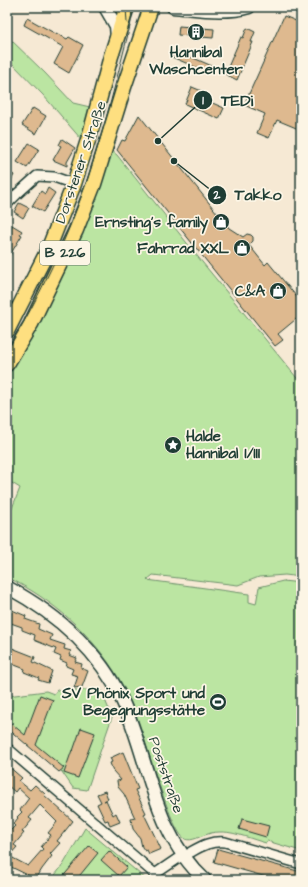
<svg xmlns="http://www.w3.org/2000/svg" width="308" height="887" font-family="'Architects Daughter',sans-serif">
	<style>
		.green { fill: #bbe5a2; stroke: #6d916b }
		.building { fill: #deb98f; stroke: #1f3d34; fill-rule: evenodd }
		.lines { fill: none; stroke-linecap: round; stroke-linejoin: round }
		.street-casing { stroke: #1f3d34; stroke-width: 12 }
		.secondary-casing { stroke: #1f3d34; stroke-width: 15 }
		.primary-casing { stroke: #1f3d34; stroke-width: 17 }
		.street { stroke: #fcf5e5; stroke-width: 9 }
		.secondary { stroke: #fcf5e5; stroke-width: 12 }
		.primary { stroke: #fedf80; stroke-width: 14 }
		.tram { stroke: #1f3d34; stroke-width: 1 }
		.labels { text-anchor: middle; dominant-baseline: central; stroke-width: 3.5; stroke-linejoin: round; paint-order: stroke }
		.shield { fill: #fcf5e5; stroke: #617469; stroke-width: 1 }
		.shield-label { font-size: 14px; font-weight: bold; fill: #1f3d34 }
		.poi-label { font-size: 15px; font-weight: bold; fill: #1f3d34; stroke: #fcf5e5; text-anchor: end }
		.street-label { font-size: 15px; fill: #1f3d34; stroke: #fcf5e5 }
		.leader { fill: none; stroke: #1f3d34; stroke-width: 1.5 }
		.callout-dot { fill: #1f3d34; stroke: #fcf5e5; stroke-width: 1.5 }
		.mark-label { font-size: 12px; text-anchor: middle; font-weight: bold; fill: #fff }
		.callout-label { font-size: 16px; text-anchor: middle; font-weight: bold; fill: #1f3d34; stroke: #fcf5e5; stroke-width: 3.5; stroke-linejoin: round; paint-order: stroke }
	</style>
	<rect width="100%" height="100%" fill="#f6e9d4"/>
	<filter id="ink" filterUnits="userSpaceOnUse"><feTurbulence type="fractalNoise" baseFrequency=".025" numOctaves="2"/><feDisplacementMap in="SourceGraphic" scale="8" xChannelSelector="R" yChannelSelector="G"/><feConvolveMatrix kernelMatrix="1 2 1 2 8 2 1 2 1" color-interpolation-filters="sRGB"/></filter>
	<g filter="url(#ink)">
		<!-- green -->
		<g class="green">
			<polygon points="7,36 45,73 73,103 90,107 81,139 43,95 10,61 8,63 7,63"/>
			<path d="M 112,151 L 117,155 L 198,257 L 301,383 L 301,577 L 285,575 L 259,577 L 238,585 L 153,575 L 147,580 L 249,594 L 249,602 L 256,604 L 259,587 L 283,581 L 301,583 L 301,851 L 267,841 L 266,843 C 254,840 235,832 223,832 C 218,832 212,832 208,834 C 200,836 192,842 185,839 C 170,831 144,733 135,712 C 130,701 125,688 118,677 C 91,633 53,600 7,577 L 7,521 L 20,488 L 7,480 L 7,377 L 38,325 L 66,269 L 91,211 Z"/>
			<polygon points="57,690 101,690 112,717 87,790 73,788 62,772 7,724 7,696 46,691 54,694"/>
			<polygon points="85,828 147,880 51,880 63,865"/>
		</g>
		<!-- building -->
		<g class="building">
			<polygon points="284,16 301,23 301,130 277,120 269,138 257,133 265,114 244,105"/>
			<polygon points="27,18 56,34 56,33 67,39 69,37 83,45 69,73 54,64 63,47 24,25"/>
			<polygon points="179,26 214,29 213,38 178,35"/>
			<polygon points="247,28 255,32 251,42 253,42 237,80 225,74 241,37 243,38"/>
			<polygon points="175,50 212,66 209,73 172,57"/>
			<polygon points="192,87 204,92 201,98 224,108 219,119 185,104"/>
			<polygon points="33,108 46,116 36,134 22,125"/>
			<polygon points="139,115 229,228 243,237 247,234 251,235 253,237 253,241 249,245 265,265 268,262 301,302 301,315 278,334 283,340 275,346 117,150 122,140 125,141"/>
			<polygon points="62,139 75,148 67,162 67,166 53,160 61,146 59,145"/>
			<polygon points="29,143 39,149 27,168 17,162"/>
			<polygon points="7,171 14,175 7,188"/>
			<polygon points="48,188 55,193 43,212 32,206 41,191 45,194"/>
			<polygon points="19,203 29,208 23,218 14,212"/>
			<polygon points="12,225 22,231 20,234 22,235 7,260 7,232"/>
			<polygon points="12,610 26,616 25,619 39,624 38,629 52,635 50,640 65,645 64,649 71,651 69,655 77,658 75,662 82,664 81,668 88,671 82,687 74,688 78,676 71,674 73,669 66,666 67,663 60,660 61,657 54,654 56,649 34,640 35,635 22,630 22,627 8,622"/>
			<polygon points="7,646 35,657 33,662 52,671 48,683 38,680 39,678 24,672 25,669 7,662"/>
			<polygon points="40,695 53,700 36,745 64,768 59,772 7,728 7,720 25,735"/>
			<polygon points="81,728 95,733 78,778 64,773 72,750 73,751"/>
			<polygon points="123,752 138,789 135,790 146,813 144,814 161,849 149,854 147,850 145,851 142,847 140,838 133,829 131,819 135,818 124,794 118,787 117,781 121,780 113,771 110,763 112,762 110,758"/>
			<path d="M 7,765 L 22,778 L 19,781 L 30,790 L 35,785 L 45,794 L 44,795 L 73,821 L 57,841 L 60,843 L 50,854 L 52,856 L 42,869 L 36,879 L 7,865 L 7,834 L 15,826 L 13,824 L 18,818 L 17,817 L 22,812 L 20,810 L 29,798 L 18,788 L 15,792 L 7,785 ZM 40,805 L 57,822 L 48,833 L 51,835 L 41,847 L 43,849 L 28,866 L 9,856 L 17,847 L 14,845 L 24,833 L 22,832 L 32,820 L 29,818 Z"/>
			<polygon points="105,791 108,799 104,801 106,800 113,815 116,813 120,822 110,826 108,820 105,821 97,804 101,802 97,794"/>
			<polygon points="242,819 269,826 266,837 239,829"/>
			<polygon points="89,846 98,853 76,880 60,880"/>
			<polygon points="218,849 301,872 301,880 277,880 214,862"/>
			<polygon points="109,851 127,867 119,876 101,860"/>
		</g>
		<g class="lines">
			<!-- street casing -->
			<g class="street-casing">
				<g id="street">
					<polyline points="7,204 17,194 37,176 54,177 74,184"/>
					<polyline points="7,748 155,874 183,855"/>
					<path d="M 191,852 C 203,845 211,841 225,842 L 301,864"/>
				</g>
			</g>
			<!-- secondary casing -->
			<g class="secondary-casing">
				<g id="secondary">
					<polyline points="105,7 116,26 117,38"/>
					<path d="M 173,7 C 198,9 225,14 249,7"/>
					<path d="M 7,587 C 55,613 98,649 122,700 C 150,760 152,832 205,880"/>
				</g>
			</g>
			<!-- primary casing -->
			<g class="primary-casing">
				<g id="primary">
					<polyline points="7,331 48,250 74,184 90,134 111,56 127,7"/>
					<polyline points="7,364 31,324 76,230 94,184 124,87 151,7"/>
				</g>
			</g>
			<!-- street -->
			<use href="#street" class="street"/>
			<!-- secondary -->
			<use href="#secondary" class="secondary"/>
			<!-- primary -->
			<use href="#primary" class="primary"/>
			<!-- tram -->
			<g class="tram">
				<polyline points="126,7 127,23"/>
				<path d="M 7,351 C 40,296 68,238 88,177 C 105,127 118,74 131,22 L 132,7"/>
			</g>
		</g>
	</g>
	<!-- icons -->
	<defs>
		<g id="building-disc" transform="scale(0.9)"><circle r="9.5" fill="#1f3d34" stroke="#fcf5e5"/><path d="M-4-6H4V6H1V3H-1V6H-4ZM-2.5-4.3h1.7v1.8h-1.7ZM.8-4.3h1.7v1.8H.8ZM-2.5-1h1.7V.8h-1.7ZM.8-1h1.7V.8H.8Z" fill="#fff"/></g>
		<g id="shop-disc" transform="scale(0.9)"><circle r="9.5" fill="#1f3d34" stroke="#fcf5e5"/><path d="M-5-2.5h2.3a2.7 3.5 0 0 1 5.4 0H5L5.5 6h-11ZM-1.5-2.5h3a1.5 2.3 0 0 0-3 0Z" fill="#fff"/></g>
		<g id="sight-disc" transform="scale(0.9)"><circle r="9.5" fill="#1f3d34" stroke="#fcf5e5"/><path d="M0-6L1.8-2.2L6-1.7L2.9 1.2L3.7 5.4L0 3.3L-3.7 5.4L-2.9 1.2L-6-1.7L-1.8-2.2Z" fill="#fff"/></g>
		<g id="stadium-disc" transform="scale(0.9)"><circle r="9.5" fill="#1f3d34" stroke="#fcf5e5"/><path d="M0-5a6.5 5 0 1 0 0 10a6.5 5 0 1 0 0-10ZM-3.5-1.8h7v3.6h-7Z" fill="#fff"/></g>
	</defs>
	<g fill-rule="evenodd">
		<use href="#building-disc" x="196" y="32"/>
		<use href="#shop-disc" x="221" y="222"/>
		<use href="#shop-disc" x="242" y="248"/>
		<use href="#shop-disc" x="278" y="291"/>
		<use href="#sight-disc" x="173" y="445"/>
		<use href="#stadium-disc" x="218" y="702"/>
	</g>
	<g class="labels">
		<!-- shield labels -->
		<rect class="shield" x="40" y="241" width="50" height="24" rx="3"/>
		<g class="shield-label">
			<text x="65" y="253">B 226</text>
		</g>
		<!-- poi labels -->
		<g class="poi-label">
			<text x="196" y="52" text-anchor="middle">Hannibal<tspan x="196" dy="17">Waschcenter</tspan></text>
			<text x="208" y="222">Ernsting's family</text>
			<text x="229" y="248">Fahrrad XXL</text>
			<text x="265" y="291">C&amp;A</text>
			<text x="186" y="436" text-anchor="start">Halde<tspan x="186" dy="17">Hannibal I/III</tspan></text>
			<text x="205" y="693">SV Phönix Sport und<tspan x="205" dy="17">Begegnungsstätte</tspan></text>
		</g>
		<!-- street labels -->
		<g class="street-label">
			<text transform="translate(81 162) rotate(-71)">Dorstener Straße</text>
			<text transform="translate(166 775) rotate(71)">Poststraße</text>
		</g>
	</g>
	<!-- callouts -->
	<path class="leader" d="M158 141L203 100M174 161L217 195"/>
	<g class="callout-dot">
		<circle cx="158" cy="141" r="4"/>
		<circle cx="174" cy="161" r="4"/>
		<circle cx="203" cy="100" r="10"/>
		<circle cx="217" cy="195" r="10"/>
	</g>
	<g class="mark-label">
		<text x="203" y="104">1</text>
		<text x="217" y="199">2</text>
	</g>
	<g class="callout-label">
		<text x="237" y="106">TEDi</text>
		<text x="258" y="200">Takko</text>
	</g>
	<!-- margin -->
	<rect width="308" height="887" fill="none" stroke="#fcf5e5" stroke-width="24"/>
	<rect x="12" y="12" width="284" height="863" fill="none" stroke="#1f3d34" stroke-width="1.5" filter="url(#ink)"/>
</svg>
